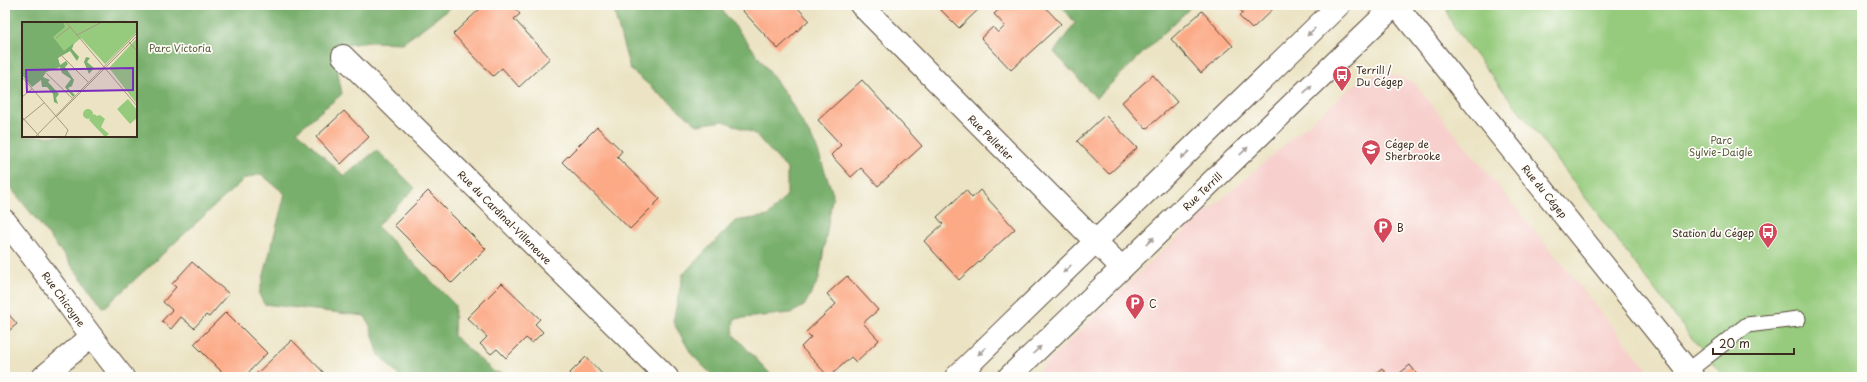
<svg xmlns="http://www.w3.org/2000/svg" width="1867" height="382" font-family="'Playpen Sans',sans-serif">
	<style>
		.built { fill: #f7d0cd }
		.green { fill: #96cb7d; stroke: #687a4e }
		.forest { fill: #78af6c; stroke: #5a6c45; fill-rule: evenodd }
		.building { fill: #fca985 }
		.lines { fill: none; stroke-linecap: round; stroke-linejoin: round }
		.service-casing { stroke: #554637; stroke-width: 17 }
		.minor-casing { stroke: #554637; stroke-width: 24 }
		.tertiary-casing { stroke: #554637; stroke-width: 24 }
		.service { stroke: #fff; stroke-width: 15 }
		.minor { stroke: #fff; stroke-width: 22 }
		.tertiary { stroke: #fff; stroke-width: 22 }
		.oneway { fill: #a79f9a }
		.labels { text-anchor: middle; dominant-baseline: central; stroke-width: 3.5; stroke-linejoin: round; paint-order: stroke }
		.park-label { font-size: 10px; fill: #565a3a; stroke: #fdfcf7 }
		.poi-label { font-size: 10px; fill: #3b2a1e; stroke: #fdfcf7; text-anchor: start }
		.street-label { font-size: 10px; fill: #3b2a1e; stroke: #fdfcf7 }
		.inset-road { fill: none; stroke: #a59981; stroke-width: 1 }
		.view { fill: #7b2cbf; fill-opacity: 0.15; stroke: #7b2cbf; stroke-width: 2 }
		.inset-edge { fill: none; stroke: #3b2a1e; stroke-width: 2 }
	</style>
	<rect width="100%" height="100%" fill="#fdfcf7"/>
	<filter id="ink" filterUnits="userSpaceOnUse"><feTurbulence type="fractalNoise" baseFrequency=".025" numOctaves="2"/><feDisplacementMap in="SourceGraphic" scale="8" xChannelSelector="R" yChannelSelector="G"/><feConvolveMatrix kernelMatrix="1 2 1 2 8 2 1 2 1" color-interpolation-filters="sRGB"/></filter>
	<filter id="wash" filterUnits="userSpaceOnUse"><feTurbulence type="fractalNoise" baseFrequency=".012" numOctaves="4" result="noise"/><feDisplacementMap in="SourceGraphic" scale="16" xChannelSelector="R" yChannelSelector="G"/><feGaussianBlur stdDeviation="0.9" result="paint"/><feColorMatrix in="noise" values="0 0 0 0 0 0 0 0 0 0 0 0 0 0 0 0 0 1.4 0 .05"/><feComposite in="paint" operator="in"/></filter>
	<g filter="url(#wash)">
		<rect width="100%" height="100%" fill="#ebe3c3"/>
		<!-- built -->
		<polygon class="built" points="1375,74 1395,75 1414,83 1654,377 1032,377 1163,250 1348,90 1361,80"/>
		<!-- green -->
		<polygon class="green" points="1446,5 1862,5 1862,377 1724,377 1686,331 1542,140 1455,29 1448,15"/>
		<!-- forest -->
		<g class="forest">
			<path d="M 5,5 L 454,5 L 403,43 L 371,42 L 345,45 L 338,73 L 342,94 L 297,131 L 344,176 L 377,150 L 415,188 L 377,226 L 455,305 L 454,336 L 494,372 L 514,375 L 516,377 L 400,377 L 379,355 L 370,326 L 365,316 L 264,304 L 259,294 L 285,194 L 261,174 L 244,179 L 104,308 L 36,219 L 5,181 ZM 23,23 L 136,23 L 136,136 L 23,136 Z"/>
			<polygon points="612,5 718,5 749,44 787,96 816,146 833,194 819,279 804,306 791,313 734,319 733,334 773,377 714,377 692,355 673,322 683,274 735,221 768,216 787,195 787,169 755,134 724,121 697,125 630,69"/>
			<polygon points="1061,5 1190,5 1188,10 1096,98 1054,52 1075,23"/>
		</g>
		<g id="blocks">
			<!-- building -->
			<g class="building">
				<polygon points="484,5 512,5 520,14 514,19 550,58 519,87 502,68 493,76 453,34"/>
				<polygon points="745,5 795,5 809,20 778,49 741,9"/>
				<polygon points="936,5 983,5 959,28"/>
				<polygon points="1004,5 1043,5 1061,24 1011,70 981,38 993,27 998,33 1005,26 994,14"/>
				<polygon points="1235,5 1277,5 1252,29 1239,16 1243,13"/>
				<polygon points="1202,11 1233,46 1201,73 1171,39"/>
				<polygon points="1153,75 1177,102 1146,129 1122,102"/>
				<polygon points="862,80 922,146 878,186 861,168 851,177 831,155 841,145 818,120"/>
				<polygon points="344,111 369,137 341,164 316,137"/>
				<polygon points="1105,115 1137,148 1109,174 1077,141"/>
				<polygon points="597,127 622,151 617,157 660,199 630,229 562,162"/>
				<polygon points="966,190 972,198 980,190 1015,229 959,280 924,241 943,224 937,217"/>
				<polygon points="428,191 486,249 452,283 394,225"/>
				<polygon points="192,262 229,294 209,317 206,315 194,328 181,317 171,329 162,321 172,310 163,302 176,287 172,284"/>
				<polygon points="847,276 878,310 863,323 879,340 856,362 851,357 829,377 801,347 811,337 806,332 836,304 827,294"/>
				<polygon points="502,283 540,319 535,324 543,332 532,343 526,338 506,358 497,349 491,354 480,344 487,337 467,318"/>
				<polygon points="5,310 17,324 5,334"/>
				<polygon points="226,312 267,353 244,377 227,377 194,344"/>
				<polygon points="292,340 328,377 253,377"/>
				<polygon points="586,357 605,377 566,377"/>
				<polygon points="1410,365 1419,377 1395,377"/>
				<polygon points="1382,368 1389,377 1371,377"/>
			</g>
		</g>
	</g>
	<g filter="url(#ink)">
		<use href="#blocks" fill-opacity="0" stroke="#554637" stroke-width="1"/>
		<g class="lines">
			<!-- service casing -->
			<g class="service-casing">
				<polyline id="service" points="1688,371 1747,325 1798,319"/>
			</g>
			<!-- minor casing -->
			<g class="minor-casing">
				<g id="minor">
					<polyline points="861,5 1122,268"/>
					<polyline points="1396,5 1693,377"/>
					<polyline points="343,56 667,377"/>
					<path d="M 5,221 C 46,272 82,326 123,377"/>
					<polyline points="43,377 91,337"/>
				</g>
			</g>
			<!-- tertiary casing -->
			<g class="tertiary-casing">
				<g id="tertiary">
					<polyline points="956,377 1339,5"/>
					<polyline points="1009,377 1395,5"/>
				</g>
			</g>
			<!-- service -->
			<use href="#service" class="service"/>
			<!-- minor -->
			<use href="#minor" class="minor"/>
			<!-- tertiary -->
			<use href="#tertiary" class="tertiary"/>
		</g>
		<!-- one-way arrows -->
		<defs><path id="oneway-solid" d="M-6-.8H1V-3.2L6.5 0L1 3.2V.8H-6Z"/></defs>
		<g class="oneway">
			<use href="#oneway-solid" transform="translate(1311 32) rotate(136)"/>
			<use href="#oneway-solid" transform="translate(1308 89) rotate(-44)"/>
			<use href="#oneway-solid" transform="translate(1244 151) rotate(-44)"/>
			<use href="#oneway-solid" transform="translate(1185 155) rotate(136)"/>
			<use href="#oneway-solid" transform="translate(1150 241) rotate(-44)"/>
			<use href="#oneway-solid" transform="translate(1067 269) rotate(136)"/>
			<use href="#oneway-solid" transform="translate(1037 350) rotate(-44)"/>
			<use href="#oneway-solid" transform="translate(982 351) rotate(136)"/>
		</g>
	</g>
	<!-- icons -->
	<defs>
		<g id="bus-pin" transform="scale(1)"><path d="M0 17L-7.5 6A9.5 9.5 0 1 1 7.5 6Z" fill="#d1495b" stroke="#fdfcf7"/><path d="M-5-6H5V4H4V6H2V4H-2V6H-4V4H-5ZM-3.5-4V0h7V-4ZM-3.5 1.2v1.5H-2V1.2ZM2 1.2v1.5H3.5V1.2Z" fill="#fff"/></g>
		<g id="university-pin" transform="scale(1)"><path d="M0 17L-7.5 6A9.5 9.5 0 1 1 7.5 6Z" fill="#d1495b" stroke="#fdfcf7"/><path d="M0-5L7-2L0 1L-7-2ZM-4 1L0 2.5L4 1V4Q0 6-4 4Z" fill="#fff"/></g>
		<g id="parking-pin" transform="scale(1)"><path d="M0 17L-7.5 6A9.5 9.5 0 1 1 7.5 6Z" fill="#d1495b" stroke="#fdfcf7"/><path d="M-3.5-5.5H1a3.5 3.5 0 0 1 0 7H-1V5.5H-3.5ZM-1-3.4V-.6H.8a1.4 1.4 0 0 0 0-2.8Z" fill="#fff"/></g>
	</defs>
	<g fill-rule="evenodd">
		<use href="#bus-pin" x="1342" y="75"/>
		<use href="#university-pin" x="1371" y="149"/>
		<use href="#parking-pin" x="1383" y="227"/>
		<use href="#bus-pin" x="1768" y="232"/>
		<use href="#parking-pin" x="1135" y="303"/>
	</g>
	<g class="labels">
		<!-- park labels -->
		<g class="park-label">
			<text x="180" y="47">Parc Victoria</text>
			<text x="1721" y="139">Parc<tspan x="1721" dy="12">Sylvie-Daigle</tspan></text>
		</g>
		<!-- poi labels -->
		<g class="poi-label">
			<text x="1356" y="69">Terrill /<tspan x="1356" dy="12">Du Cégep</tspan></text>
			<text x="1385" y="143">Cégep de<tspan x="1385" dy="12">Sherbrooke</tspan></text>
			<text x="1397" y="227">B</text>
			<text x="1754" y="232" text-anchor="end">Station du Cégep</text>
			<text x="1149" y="303">C</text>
		</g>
		<!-- street labels -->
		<g class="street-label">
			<text transform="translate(991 137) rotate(45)">Rue Pelletier</text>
			<text transform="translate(1202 191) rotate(-44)">Rue Terrill</text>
			<text transform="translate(1545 191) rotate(51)">Rue du Cégep</text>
			<text transform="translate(505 217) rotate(45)">Rue du Cardinal-Villeneuve</text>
			<text transform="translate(64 299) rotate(54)">Rue Chicoyne</text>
		</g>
	</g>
	<!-- overview -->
	<g transform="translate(22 22)">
		<rect width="115" height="115" fill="#ebe3c3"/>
		<path d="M 0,0 L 115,0 L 115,10 L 83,42 L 59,16 L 6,60 L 0,53 ZM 115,16 L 115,82 L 87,46 ZM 106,77 L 115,88 L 115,96 L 108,102 L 95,87 ZM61 92a5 5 0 1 1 10 0a5 5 0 1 1-10 0ZM 72,92 L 75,94 L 78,93 L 83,97 L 79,105 L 87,112 L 83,115 L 67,98 Z" fill="#96cb7d"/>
		<path d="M 0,0 L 41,0 L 43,5 L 31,15 L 42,29 L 52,21 L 50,27 L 57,35 L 55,39 L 48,29 L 36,36 L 38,43 L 44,39 L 46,42 L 43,45 L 52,58 L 50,64 L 46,66 L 53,73 L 51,75 L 43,65 L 49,57 L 40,51 L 38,45 L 24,50 L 21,55 L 28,58 L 26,60 L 37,72 L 34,76 L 36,82 L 32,80 L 31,72 L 25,65 L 20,65 L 19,58 L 10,65 L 0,53 ZM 64,35 L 68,36 L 65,40 L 72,46 L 67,52 L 62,40 Z" fill="#78af6c"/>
		<path class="inset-road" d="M 44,0 L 115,84M 55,13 L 80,0M 34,16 L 48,5M 107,20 L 115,29M 38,32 L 68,62M 24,51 L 52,78M 0,55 L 46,108 L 43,115M 0,75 L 10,67M 0,95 L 18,115M 34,95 L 115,14M 0,99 L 22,81M 13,115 L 115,11"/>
		<path class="view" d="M 111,46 L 111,68 L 5,70 L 4,48 Z"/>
		<rect width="115" height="115" class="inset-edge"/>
	</g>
	<!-- margin -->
	<rect width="1867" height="382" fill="none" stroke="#fdfcf7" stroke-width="20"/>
	<!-- scale -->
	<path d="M1713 348v6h81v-6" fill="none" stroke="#3b2a1e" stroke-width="2"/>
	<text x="1719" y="348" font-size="12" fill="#3b2a1e" stroke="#fdfcf7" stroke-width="3" paint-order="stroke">20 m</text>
</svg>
